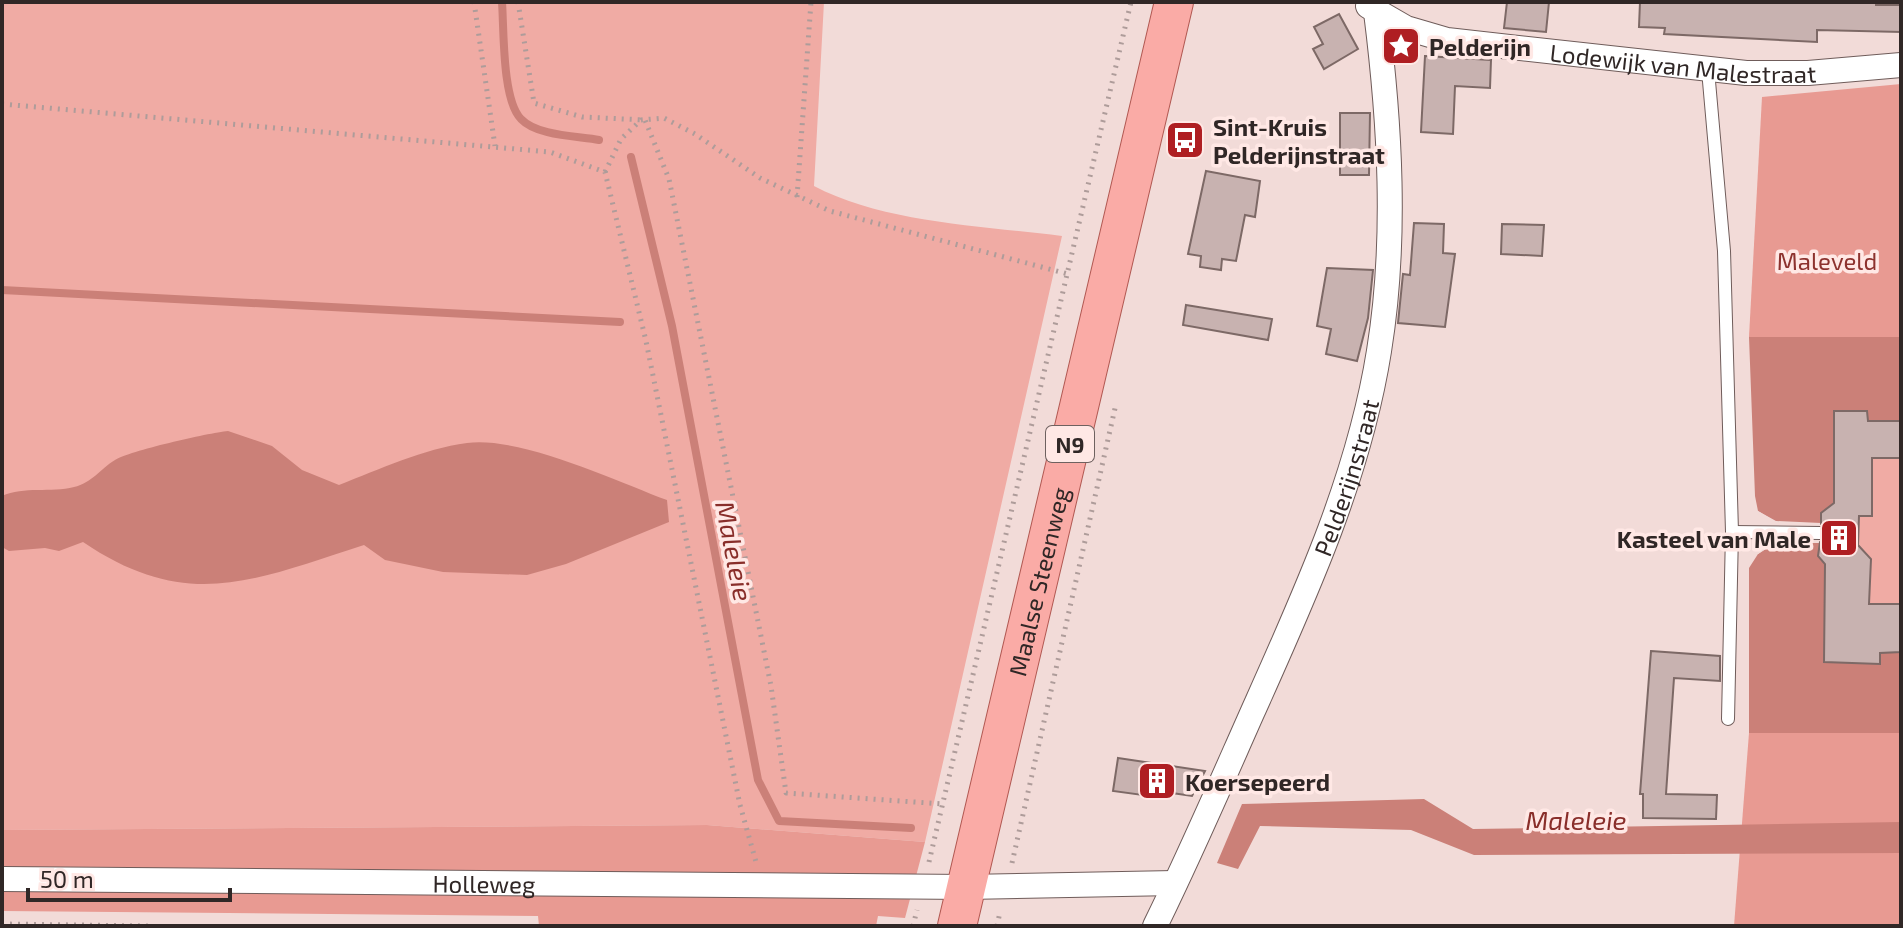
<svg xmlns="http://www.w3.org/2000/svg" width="1903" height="928" font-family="'Exo 2',sans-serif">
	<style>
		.green { fill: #f0aba4 }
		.forest { fill: #e89a92 }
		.water { fill: #cb8078 }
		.pier { fill: #f2dbd8 }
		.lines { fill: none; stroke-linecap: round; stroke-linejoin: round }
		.stream { stroke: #cb8078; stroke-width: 8 }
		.building { fill: #c8b2b0; stroke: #7d6966; stroke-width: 2 }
		.service-casing { stroke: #6f5c5a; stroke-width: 14 }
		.minor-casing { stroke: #6f5c5a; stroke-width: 26 }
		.primary-casing { stroke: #b15852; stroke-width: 40 }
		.path { stroke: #ae9c9a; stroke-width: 5; stroke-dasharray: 2 6; stroke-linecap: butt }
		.service { stroke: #fff; stroke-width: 12 }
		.minor { stroke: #fff; stroke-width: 24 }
		.primary { stroke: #faaba6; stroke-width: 38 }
		.labels { text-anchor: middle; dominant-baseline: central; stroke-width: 7; stroke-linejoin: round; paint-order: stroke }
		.shield { fill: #ffe8e5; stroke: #6e615f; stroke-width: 2 }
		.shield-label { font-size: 22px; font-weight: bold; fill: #302726 }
		.poi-label { font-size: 24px; font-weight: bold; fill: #302726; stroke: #ffe8e5; text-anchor: start }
		.street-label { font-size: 24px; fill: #302726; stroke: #ffe8e5 }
		.park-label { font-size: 24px; fill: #8d322e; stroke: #ffe8e5 }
		.water-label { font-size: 26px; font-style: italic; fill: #892e2a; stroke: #ffe8e5 }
	</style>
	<rect width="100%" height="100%" fill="#f2dbd8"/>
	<!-- green -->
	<g class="green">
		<path d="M 2,2 L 824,2 L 814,186 C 884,223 984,226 1062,236 L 925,842 L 707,825 L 2,830 Z"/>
		<polygon points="1872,458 1901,458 1901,604 1869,604 1871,560 1858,548 1859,516"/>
	</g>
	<!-- forest -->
	<g class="forest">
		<polygon points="1901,84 1901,337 1749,337 1762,97"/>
		<polygon points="1749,733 1901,733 1901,926 1734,926"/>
		<polygon points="707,825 925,842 905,918 878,916 876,926 539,926 538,916 2,911 2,830"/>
	</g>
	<!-- water -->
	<g class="water">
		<polygon points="1749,337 1901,337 1901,421 1868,421 1867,411 1834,511 1822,512 1820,551 1860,664 1879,664 1880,653 1901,652 1901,733 1749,733 1749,568 1758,554 1775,543 1776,522 1758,511 1755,496"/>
		<path d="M 228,431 L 272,446 L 302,470 L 339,485 C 380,469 423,449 467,443 C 521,436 616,481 667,500 L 669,522 L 566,564 L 527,575 L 443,572 L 385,560 L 364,545 C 254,580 188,613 83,542 L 59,551 L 45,548 L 9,551 L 2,547 L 2,496 C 24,486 51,493 74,487 C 92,483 100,469 115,460 C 129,451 208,433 228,431 Z"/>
		<polygon points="1424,799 1473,829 1901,822 1901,853 1474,855 1411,830 1260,826 1238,869 1217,863 1242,804"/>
	</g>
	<!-- pier -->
	<polygon class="pier" points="1758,511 1776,521 1821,523 1820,543 1775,543 1758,554 1758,549 1771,540 1772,524 1758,516"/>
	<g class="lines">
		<!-- stream -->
		<g class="stream">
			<path d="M 502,2 C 504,29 502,100 521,119 C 537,136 577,136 599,140"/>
			<polyline points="631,157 672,326 758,780 779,821 911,828"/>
			<polyline points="2,290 620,322"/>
		</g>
	</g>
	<!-- building -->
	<g class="building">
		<polygon points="1507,2 1549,2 1546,32 1504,28"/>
		<polygon points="1640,2 1876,2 1876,5 1901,5 1901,32 1817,30 1817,42 1664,34 1665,28 1639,27"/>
		<polygon points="1339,14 1358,49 1324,69 1313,49 1323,44 1314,27"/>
		<polygon points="1425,56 1491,60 1490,88 1455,86 1453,134 1421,132"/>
		<polygon points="1340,113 1370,113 1369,175 1340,175"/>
		<polygon points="1206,171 1260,181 1255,217 1245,215 1236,261 1222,259 1221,270 1200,267 1201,256 1188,254"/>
		<polygon points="1414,223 1444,224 1443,253 1455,254 1445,327 1398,323 1403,274 1410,275"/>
		<polygon points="1502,224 1544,225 1542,256 1501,254"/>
		<polygon points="1327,268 1373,270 1368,318 1357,361 1326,354 1331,329 1317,326"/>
		<polygon points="1186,305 1272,319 1268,340 1183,325"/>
		<polygon points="1834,411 1867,411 1868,421 1901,421 1901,458 1872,458 1872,516 1859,516 1858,545 1871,559 1869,604 1901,604 1901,652 1880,653 1880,664 1824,662 1825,564 1818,556 1820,542 1830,534 1821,524 1821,513 1834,503"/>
		<polygon points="1651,651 1720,656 1720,681 1674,678 1666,794 1717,795 1716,819 1643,818 1643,794 1640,794"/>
		<polygon points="1118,758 1205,771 1192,796 1158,791 1157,797 1113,791"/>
	</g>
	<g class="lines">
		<!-- service casing -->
		<g class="service-casing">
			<g id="service">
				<polyline points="1708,70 1724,251 1732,532 1728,719"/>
				<polyline points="1732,532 1821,533"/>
			</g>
		</g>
		<!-- minor casing -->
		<g class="minor-casing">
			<g id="minor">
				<path id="s1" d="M 1368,6 L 1406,28 L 1447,40 L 1746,73 L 1808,73 L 1901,65"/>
				<path id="s2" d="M 2,879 L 967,887 L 1175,883"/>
				<path id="s3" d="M 1155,926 C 1190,855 1221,783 1253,711 C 1305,595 1359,477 1379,351 C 1397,240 1390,123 1376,12"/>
			</g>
		</g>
		<!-- primary casing -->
		<g class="primary-casing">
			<g id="primary">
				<path id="s4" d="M 957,926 L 1174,2"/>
			</g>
		</g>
		<!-- path -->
		<g class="path">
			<polyline points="474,2 495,146"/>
			<polyline points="518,2 534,103 582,117 645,120 669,179 771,686 786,793 943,804"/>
			<polyline points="2,104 550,152 605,172 646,341 740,805 756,862"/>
			<polyline points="605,172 621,139 641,120 664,118 695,134 760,178 830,211 1068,274"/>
			<polyline points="797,197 811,2"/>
			<polyline points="929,862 1131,2"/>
			<polyline points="1012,863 1116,404"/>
			<polyline points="2,924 149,926"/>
			<polyline points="913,926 917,910"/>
			<polyline points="997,926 1000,912"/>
		</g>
		<!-- service -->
		<use href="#service" class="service"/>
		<!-- minor -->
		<use href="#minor" class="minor"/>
		<!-- primary -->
		<use href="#primary" class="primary"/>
	</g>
	<!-- icons -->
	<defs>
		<g id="sight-square" transform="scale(2)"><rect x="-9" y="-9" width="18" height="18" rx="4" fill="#af1e22" stroke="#ffe8e5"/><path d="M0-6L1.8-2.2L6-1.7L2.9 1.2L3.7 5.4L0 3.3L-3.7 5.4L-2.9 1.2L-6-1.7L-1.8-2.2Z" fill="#fff"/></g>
		<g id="bus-square" transform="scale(2)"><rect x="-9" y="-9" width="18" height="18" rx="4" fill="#af1e22" stroke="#ffe8e5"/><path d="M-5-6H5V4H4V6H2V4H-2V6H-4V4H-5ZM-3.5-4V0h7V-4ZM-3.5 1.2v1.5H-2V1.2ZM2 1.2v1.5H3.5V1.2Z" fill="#fff"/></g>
		<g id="building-square" transform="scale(2)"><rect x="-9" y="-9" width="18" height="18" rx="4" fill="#af1e22" stroke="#ffe8e5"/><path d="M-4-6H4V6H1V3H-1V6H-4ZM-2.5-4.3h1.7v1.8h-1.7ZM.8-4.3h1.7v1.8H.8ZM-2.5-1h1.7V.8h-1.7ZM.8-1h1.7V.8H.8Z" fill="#fff"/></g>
	</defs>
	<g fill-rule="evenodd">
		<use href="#sight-square" x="1401" y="46"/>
		<use href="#bus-square" x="1185" y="140"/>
		<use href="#building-square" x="1839" y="538"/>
		<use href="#building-square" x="1157" y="781"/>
	</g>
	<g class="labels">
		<!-- shield labels -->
		<rect class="shield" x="1046" y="426" width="48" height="36" rx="6"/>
		<g class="shield-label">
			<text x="1070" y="444">N9</text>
		</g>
		<!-- poi labels -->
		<g class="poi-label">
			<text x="1429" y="46">Pelderijn</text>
			<text x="1213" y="126">Sint-Kruis<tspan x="1213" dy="28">Pelderijnstraat</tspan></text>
			<text x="1811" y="538" text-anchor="end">Kasteel van Male</text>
			<text x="1185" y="781">Koersepeerd</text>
		</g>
		<!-- street labels -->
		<g class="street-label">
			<text stroke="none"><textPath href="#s1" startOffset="324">Lodewijk van Malestraat</textPath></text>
			<text stroke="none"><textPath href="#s3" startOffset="488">Pelderijnstraat</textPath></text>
			<text stroke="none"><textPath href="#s4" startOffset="354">Maalse Steenweg</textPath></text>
			<text stroke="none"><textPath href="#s2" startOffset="482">Holleweg</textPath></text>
		</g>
		<!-- park labels -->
		<g class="park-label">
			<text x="1827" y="260">Maleveld</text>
		</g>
		<!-- water labels -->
		<g class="water-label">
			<text transform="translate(735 551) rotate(79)">Maleleie</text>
			<text x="1576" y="819">Maleleie</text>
		</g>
	</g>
	<!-- border -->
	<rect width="1903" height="928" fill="none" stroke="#302726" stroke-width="8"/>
	<!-- scale -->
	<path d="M28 888v12h202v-12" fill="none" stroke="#302726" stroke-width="4"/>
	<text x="40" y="888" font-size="24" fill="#302726" stroke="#ffe8e5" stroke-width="6" paint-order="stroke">50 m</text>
</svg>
